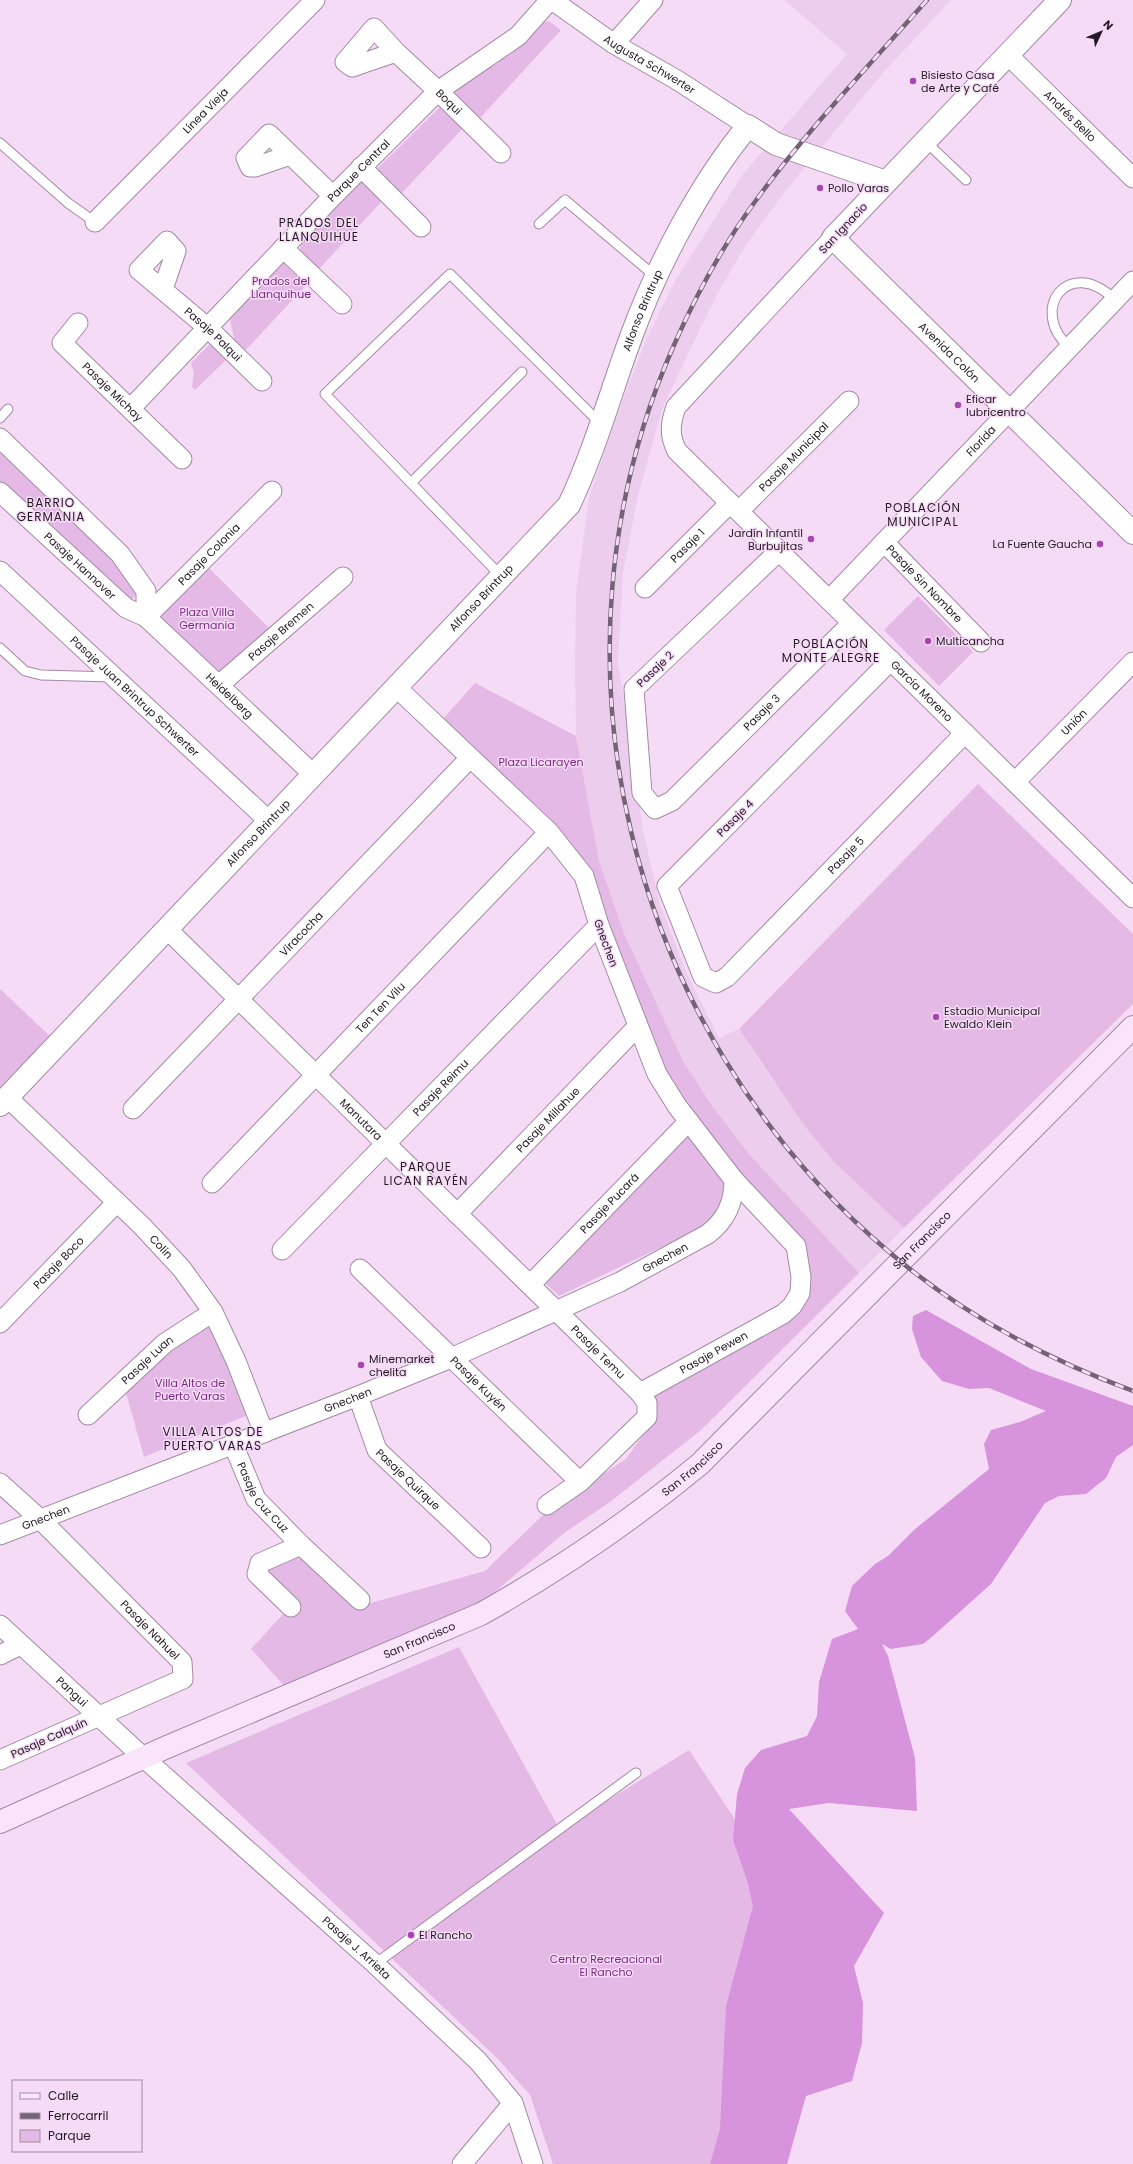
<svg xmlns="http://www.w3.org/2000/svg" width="1133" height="2164" font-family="Poppins,sans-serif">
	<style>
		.built { fill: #edcdee }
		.green { fill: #e4b9e6 }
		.forest { fill: #d793db }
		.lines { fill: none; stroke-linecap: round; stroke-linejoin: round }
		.service-casing { stroke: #a28aa3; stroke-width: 11 }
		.minor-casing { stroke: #a28aa3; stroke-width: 21 }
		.tertiary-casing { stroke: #a28aa3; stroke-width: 24 }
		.secondary-casing { stroke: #a28aa3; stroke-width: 24 }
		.service { stroke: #fff; stroke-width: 9 }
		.minor { stroke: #fff; stroke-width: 19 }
		.tertiary { stroke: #fff; stroke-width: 22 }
		.secondary { stroke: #fae4fb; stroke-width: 22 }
		.rail-casing { stroke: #736374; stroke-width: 4.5 }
		.rail { stroke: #f6dbf7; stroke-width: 3; stroke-dasharray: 9; stroke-linecap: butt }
		.poi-dot { fill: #a646ae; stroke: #f6dbf7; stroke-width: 1.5 }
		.labels { text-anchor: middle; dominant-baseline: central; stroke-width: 3; stroke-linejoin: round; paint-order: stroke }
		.street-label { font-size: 11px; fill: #231923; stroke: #f6dbf7 }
		.poi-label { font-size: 11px; fill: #231923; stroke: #f6dbf7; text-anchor: start }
		.park-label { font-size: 11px; fill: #7b2b81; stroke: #f6dbf7 }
		.neighbourhood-label { font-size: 12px; letter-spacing: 1px; fill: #231923; stroke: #f6dbf7 }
	</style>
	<rect width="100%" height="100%" fill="#f6dbf7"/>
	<!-- built -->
	<polygon class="built" points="784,0 951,0 882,74 783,194 746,245 721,287 701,327 663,407 638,495 623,573 618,661 643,830 659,901 688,976 719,1038 739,1029 768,1074 834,1162 904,1228 859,1273 749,1154 713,1107 683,1061 624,933 599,861 576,736 575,668 576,593 589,498 612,429 646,340 675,281 743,174 847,54"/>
	<!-- green -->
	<g class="green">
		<polygon points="549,21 561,30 480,118 452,90 498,63 536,26 541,22"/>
		<polygon points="448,106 466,125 400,195 376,170 440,107"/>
		<polygon points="359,181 373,187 384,199 318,270 300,250 301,242"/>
		<polygon points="281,262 292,263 310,281 243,353 235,343 230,319"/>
		<polygon points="211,343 228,358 195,390 192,387 194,373 191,363"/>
		<polygon points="0,446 117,557 139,591 130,602 0,484"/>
		<polygon points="206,565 270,629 226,673 214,676 161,625 163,610"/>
		<polygon points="918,596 973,652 939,686 884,630"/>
		<polygon points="475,683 576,736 599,861 624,933 683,1061 713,1107 749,1154 859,1273 701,1430 610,1502 564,1533 482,1603 287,1689 251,1649 282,1615 286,1613 290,1615 300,1605 268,1576 269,1568 295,1554 306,1556 360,1606 485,1571 546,1512 626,1459 654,1420 656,1405 654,1396 798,1310 810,1295 805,1252 734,1171 664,1073 578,863 442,720"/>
		<polygon points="978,784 1133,934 1133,1004 904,1228 834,1162 801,1121 739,1029"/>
		<polygon points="0,989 51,1037 0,1090"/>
		<path d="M 680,1134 L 691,1139 L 724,1183 C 723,1206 718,1214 701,1228 L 559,1296 L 542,1280 Z"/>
		<polygon points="207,1323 215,1332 246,1404 246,1416 144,1457 125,1389 169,1347"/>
		<polygon points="459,1647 560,1830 689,1750 760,1857 736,2164 553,2164 530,2095 498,2059 186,1763"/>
	</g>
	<!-- forest -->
	<polygon class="forest" points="926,1310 1031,1369 1133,1406 1133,1445 1116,1457 1106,1478 1086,1494 1059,1496 1045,1503 991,1584 933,1636 923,1644 891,1649 882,1644 888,1656 915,1758 917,1811 829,1803 789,1809 884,1913 854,1966 863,2003 862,2043 852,2081 806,2096 787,2164 710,2164 720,2129 726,2006 753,1906 747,1880 733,1840 737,1794 745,1768 761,1750 807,1736 817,1716 819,1682 832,1639 858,1629 845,1611 852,1586 875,1564 888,1556 914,1530 989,1469 984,1444 991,1430 1020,1422 1046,1411 989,1388 969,1389 942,1381 921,1357 912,1329 913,1316"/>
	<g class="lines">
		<!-- service casing -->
		<g class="service-casing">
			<g id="service">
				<polyline points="925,141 966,180"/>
				<polyline points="0,143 68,203 95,222"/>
				<polyline points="539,224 565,200 656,277"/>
				<path d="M 1070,348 C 1027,310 1069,254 1115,300"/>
				<polyline points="0,418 8,409"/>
				<polyline points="411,483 325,394 450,274 601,424"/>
				<polyline points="501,576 411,483 522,372"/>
				<polyline points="0,648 25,671 41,675 112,677"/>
				<polyline points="375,1964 636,1773"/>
			</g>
		</g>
		<!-- minor casing -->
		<g class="minor-casing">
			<g id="minor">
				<path id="s1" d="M 552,0 L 614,44 L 677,80 L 748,126"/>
				<polyline points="614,44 653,0"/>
				<path id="s2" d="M 396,52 L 352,67 L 345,62 L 374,28 L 396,52 L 438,91 L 501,153"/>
				<path id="s3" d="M 1008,55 L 1133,178"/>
				<polyline points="290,155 255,167 250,167 246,158 269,134 333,196"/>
				<polyline points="361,167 421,227"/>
				<path id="s4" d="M 95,222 L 315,0"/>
				<path id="s5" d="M 833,238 L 676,407 C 670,424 669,435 677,451 L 1133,898"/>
				<polyline points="283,248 342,304"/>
				<path id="s6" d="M 163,289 L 176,251 L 167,241 L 139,270 L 208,328 L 262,381"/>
				<path id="s7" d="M 78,323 L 62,343 L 182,459"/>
				<path id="s8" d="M 131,408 L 333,196 L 438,91 L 518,36 L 550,0"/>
				<polyline points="0,438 120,554 146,591 146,617"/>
				<path id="s9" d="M 0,492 L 126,608 L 146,617 L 313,774"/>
				<path id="s10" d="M 739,511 L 849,401"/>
				<path id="s11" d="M 884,542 L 981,642"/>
				<path id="s12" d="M 779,551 L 634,689 L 642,793 L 655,809 L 672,801 L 852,623"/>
				<path id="s13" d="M 0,571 L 269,821"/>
				<path id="s14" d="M 645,588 L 730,503"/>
				<path id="s15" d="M 829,600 L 1133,281"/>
				<path id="s16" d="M 146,617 L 272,491"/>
				<path id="s17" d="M 891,660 L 667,886 L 703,977 L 716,983 L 727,977 L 965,733"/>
				<path id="s18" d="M 219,685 L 343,577"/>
				<path id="s19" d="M 1015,782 L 1133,662"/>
				<path id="s20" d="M 167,929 L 640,1393"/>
				<path id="s21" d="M 7,1097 L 142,1226 L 182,1269 L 213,1312 L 236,1361 L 264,1433"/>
				<path id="s22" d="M 133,1109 L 469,759"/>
				<path id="s23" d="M 212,1183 L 549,832"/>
				<path id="s24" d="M 457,1214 L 638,1026"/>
				<path id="s25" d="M 282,1250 L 599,925"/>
				<path id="s26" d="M 360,1269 L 580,1482"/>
				<path id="s27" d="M 530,1285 L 689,1121"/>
				<path id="s28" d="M 0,1323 L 117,1202"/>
				<path id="s29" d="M 358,1396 L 377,1450 L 481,1548"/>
				<path id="s30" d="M 88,1415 L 165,1343 L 213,1312"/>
				<path id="s31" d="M 233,1444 L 256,1499 L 301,1545 L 360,1600"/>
				<path id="s32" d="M 0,1483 L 40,1519 L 182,1662 L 183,1679 L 0,1760"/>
				<path id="s33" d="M 547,1505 L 580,1482 L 647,1417 L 647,1403 L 640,1393 L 783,1314 L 792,1306 L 800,1293 L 801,1277 L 796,1246 L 734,1180"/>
				<path id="s34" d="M 0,1535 L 358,1396 L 451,1358 L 620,1282 L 708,1234 C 726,1220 734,1203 734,1180 L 677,1106 L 657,1074 L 599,925 L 584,876 L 549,832 L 396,687"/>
				<polyline points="291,1607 257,1574 260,1563 301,1545"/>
				<path id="s35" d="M 0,1625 L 144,1758 L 375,1964 L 478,2061 L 513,2103 L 533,2164"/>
				<polyline points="0,1655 20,1645"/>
				<polyline points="462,2164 513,2103"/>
			</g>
		</g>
		<!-- tertiary casing -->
		<g class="tertiary-casing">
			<g id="tertiary">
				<path id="s36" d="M 1060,0 L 833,238 L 1133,533"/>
				<path id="s37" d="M 0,1105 L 569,505 C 595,450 610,394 631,337 C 657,266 700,184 748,126 L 776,144 L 886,182"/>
			</g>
		</g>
		<!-- secondary casing -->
		<g class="secondary-casing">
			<g id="secondary">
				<path id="s38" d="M 0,1822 L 167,1747 L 481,1614 C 559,1570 631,1521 700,1464 L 1133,1027"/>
			</g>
		</g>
		<!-- service -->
		<use href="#service" class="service"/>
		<!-- minor -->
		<use href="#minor" class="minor"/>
		<!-- tertiary -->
		<use href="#tertiary" class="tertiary"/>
		<!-- secondary -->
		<use href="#secondary" class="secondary"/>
		<!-- rail casing -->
		<g class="rail-casing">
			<path id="rail" d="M 927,0 C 869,66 806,131 754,203 C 722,247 696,295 674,345 C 535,659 628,1030 888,1251 C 960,1313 1044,1358 1133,1391"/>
		</g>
		<!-- rail -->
		<use href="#rail" class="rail"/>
	</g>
	<!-- markers -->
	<g class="poi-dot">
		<circle cx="913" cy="81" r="4"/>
		<circle cx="820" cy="188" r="4"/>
		<circle cx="958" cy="405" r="4"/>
		<circle cx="811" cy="539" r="4"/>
		<circle cx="1100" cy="544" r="4"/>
		<circle cx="928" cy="641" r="4"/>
		<circle cx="936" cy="1017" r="4"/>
		<circle cx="361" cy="1365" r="4"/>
		<circle cx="411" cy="1935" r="4"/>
	</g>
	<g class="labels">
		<!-- street labels -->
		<g class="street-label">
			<text stroke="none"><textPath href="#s1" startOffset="117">Augusta Schwerter</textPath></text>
			<text stroke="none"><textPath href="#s2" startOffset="205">Boqui</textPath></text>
			<text stroke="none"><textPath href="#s4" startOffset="157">Línea Vieja</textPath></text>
			<text stroke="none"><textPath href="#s3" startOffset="87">Andrés Bello</textPath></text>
			<text stroke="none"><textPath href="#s8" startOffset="329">Parque Central</textPath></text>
			<text transform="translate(843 228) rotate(-47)">San Ignacio</text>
			<text stroke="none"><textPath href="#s37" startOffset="1035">Alfonso Brintrup</textPath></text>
			<text stroke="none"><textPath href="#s6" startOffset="192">Pasaje Palqui</textPath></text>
			<text stroke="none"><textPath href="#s36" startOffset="492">Avenida Colón</textPath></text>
			<text stroke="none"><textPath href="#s7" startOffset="96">Pasaje Michay</textPath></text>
			<text stroke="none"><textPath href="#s15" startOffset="220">Florida</textPath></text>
			<text stroke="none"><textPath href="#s10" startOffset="77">Pasaje Municipal</textPath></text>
			<text stroke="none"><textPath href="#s14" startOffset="60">Pasaje 1</textPath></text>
			<text stroke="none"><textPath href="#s16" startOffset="89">Pasaje Colonia</textPath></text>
			<text stroke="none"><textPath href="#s9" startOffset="109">Pasaje Hannover</textPath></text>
			<text stroke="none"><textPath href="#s11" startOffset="58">Pasaje Sin Nombre</textPath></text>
			<text stroke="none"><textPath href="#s37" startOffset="699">Alfonso Brintrup</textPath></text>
			<text stroke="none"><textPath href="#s18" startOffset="82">Pasaje Bremen</textPath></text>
			<text transform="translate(655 669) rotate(-44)">Pasaje 2</text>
			<text stroke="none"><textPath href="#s5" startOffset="619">García Moreno</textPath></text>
			<text stroke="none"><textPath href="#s9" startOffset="308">Heidelberg</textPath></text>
			<text stroke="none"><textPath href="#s13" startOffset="184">Pasaje Juan Brintrup Schwerter</textPath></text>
			<text stroke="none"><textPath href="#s12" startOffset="470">Pasaje 3</textPath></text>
			<text stroke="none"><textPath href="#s19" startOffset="84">Unión</textPath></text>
			<text transform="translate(735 818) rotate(-45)">Pasaje 4</text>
			<text stroke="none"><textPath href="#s37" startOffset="375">Alfonso Brintrup</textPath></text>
			<text stroke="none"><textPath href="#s17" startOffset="613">Pasaje 5</textPath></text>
			<text stroke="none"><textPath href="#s22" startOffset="243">Viracocha</textPath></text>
			<text transform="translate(606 943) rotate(70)">Gnechen</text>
			<text stroke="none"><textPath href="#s23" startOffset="243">Ten Ten Vilu</textPath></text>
			<text stroke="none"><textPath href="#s25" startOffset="227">Pasaje Reimu</textPath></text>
			<text stroke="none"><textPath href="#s20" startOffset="272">Manutara</textPath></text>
			<text stroke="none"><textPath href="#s24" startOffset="131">Pasaje Millahue</textPath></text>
			<text stroke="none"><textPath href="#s27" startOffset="114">Pasaje Pucará</textPath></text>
			<text stroke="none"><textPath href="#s38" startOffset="1105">San Francisco</textPath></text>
			<text stroke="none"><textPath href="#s21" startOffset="215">Colin</textPath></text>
			<text stroke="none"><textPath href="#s34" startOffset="721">Gnechen</textPath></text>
			<text stroke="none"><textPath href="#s28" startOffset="84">Pasaje Boco</textPath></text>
			<text stroke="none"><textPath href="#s20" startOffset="604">Pasaje Temu</textPath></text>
			<text stroke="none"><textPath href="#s33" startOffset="244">Pasaje Pewen</textPath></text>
			<text stroke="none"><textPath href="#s30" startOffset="81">Pasaje Luan</textPath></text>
			<text stroke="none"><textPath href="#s26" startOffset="165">Pasaje Kuyén</textPath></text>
			<text stroke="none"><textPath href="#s34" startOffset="373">Gnechen</textPath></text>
			<text stroke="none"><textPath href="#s38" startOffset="781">San Francisco</textPath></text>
			<text stroke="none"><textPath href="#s29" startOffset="100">Pasaje Quirque</textPath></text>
			<text stroke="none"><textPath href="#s31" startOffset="62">Pasaje Cuz Cuz</textPath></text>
			<text stroke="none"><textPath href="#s34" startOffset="49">Gnechen</textPath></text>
			<text stroke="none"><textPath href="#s32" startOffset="210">Pasaje Nahuel</textPath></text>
			<text stroke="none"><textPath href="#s38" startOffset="457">San Francisco</textPath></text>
			<text stroke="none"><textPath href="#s35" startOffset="98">Pangui</textPath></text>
			<text transform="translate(49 1738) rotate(-24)">Pasaje Calquín</text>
			<text stroke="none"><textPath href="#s35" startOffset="481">Pasaje J. Arrieta</textPath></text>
		</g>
		<!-- poi labels -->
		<g class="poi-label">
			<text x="921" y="75">Bisiesto Casa<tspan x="921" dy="13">de Arte y Café</tspan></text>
			<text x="828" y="188">Pollo Varas</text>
			<text x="966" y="399">Eficar<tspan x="966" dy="13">lubricentro</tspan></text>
			<text x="803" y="533" text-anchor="end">Jardín Infantil<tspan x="803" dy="13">Burbujitas</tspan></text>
			<text x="1092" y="544" text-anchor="end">La Fuente Gaucha</text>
			<text x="936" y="641">Multicancha</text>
			<text x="944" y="1011">Estadio Municipal<tspan x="944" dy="13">Ewaldo Klein</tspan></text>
			<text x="369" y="1359">Minemarket<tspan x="369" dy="13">chelita</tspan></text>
			<text x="419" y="1935">El Rancho</text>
		</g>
		<!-- park labels -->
		<g class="park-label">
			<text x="281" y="281">Prados del<tspan x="281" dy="13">Llanquihue</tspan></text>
			<text x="207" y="612">Plaza Villa<tspan x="207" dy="13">Germania</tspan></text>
			<text x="541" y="762">Plaza Licarayen</text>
			<text x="190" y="1383">Villa Altos de<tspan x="190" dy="13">Puerto Varas</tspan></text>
			<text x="606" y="1959">Centro Recreacional<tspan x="606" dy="13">El Rancho</tspan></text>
		</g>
		<!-- neighbourhood labels -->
		<g class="neighbourhood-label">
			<text x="319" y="222">PRADOS DEL<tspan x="319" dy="14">LLANQUIHUE</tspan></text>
			<text x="51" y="502">BARRIO<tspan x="51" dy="14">GERMANIA</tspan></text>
			<text x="923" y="507">POBLACIÓN<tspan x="923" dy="14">MUNICIPAL</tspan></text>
			<text x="831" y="643">POBLACIÓN<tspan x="831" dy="14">MONTE ALEGRE</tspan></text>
			<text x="426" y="1166">PARQUE<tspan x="426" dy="14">LICAN RAYÉN</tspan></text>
			<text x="213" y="1431">VILLA ALTOS DE<tspan x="213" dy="14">PUERTO VARAS</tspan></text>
		</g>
	</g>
	<!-- legend -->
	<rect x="12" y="2080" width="130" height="72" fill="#f6dbf7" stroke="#a28da2"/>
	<rect x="20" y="2093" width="20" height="6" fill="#fae4fb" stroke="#a28da2"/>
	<text x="48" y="2100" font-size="12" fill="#231923">Calle</text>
	<rect x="20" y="2113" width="20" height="6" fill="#736374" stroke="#a28da2"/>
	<text x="48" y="2120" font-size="12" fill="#231923">Ferrocarril</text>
	<rect x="20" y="2130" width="20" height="12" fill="#e4b9e6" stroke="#a28da2"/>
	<text x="48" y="2140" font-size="12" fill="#231923">Parque</text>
	<!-- north arrow -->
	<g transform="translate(1101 32) rotate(46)" stroke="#f6dbf7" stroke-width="3" paint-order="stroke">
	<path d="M0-3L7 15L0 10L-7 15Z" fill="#231923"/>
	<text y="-6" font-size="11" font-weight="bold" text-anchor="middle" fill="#231923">N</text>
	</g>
</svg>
